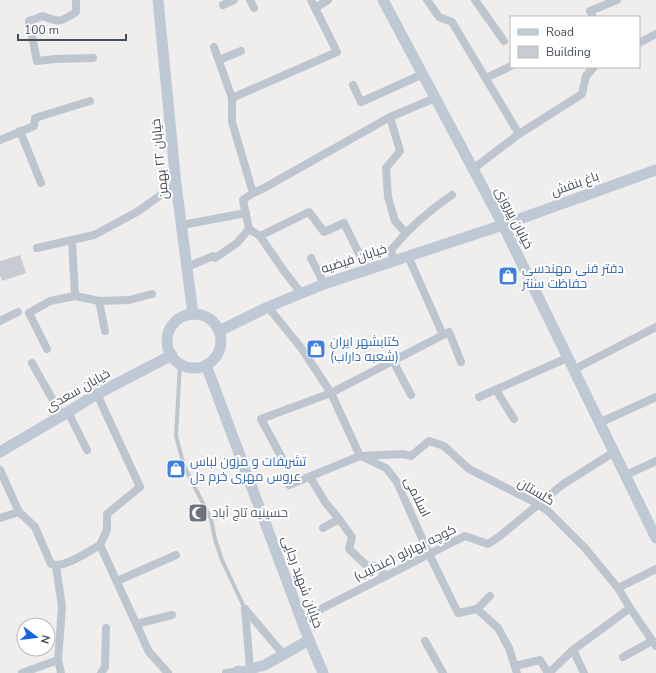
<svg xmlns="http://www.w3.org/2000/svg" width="656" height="673" font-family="'Nunito Sans',Cairo,sans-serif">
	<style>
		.building { fill: #c9cbd3 }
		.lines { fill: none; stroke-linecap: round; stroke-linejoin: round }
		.lane { stroke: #bdc6cf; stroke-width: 4 }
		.street { stroke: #bdc6cf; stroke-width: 8 }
		.secondary { stroke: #bfc9d6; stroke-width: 11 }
		.labels { text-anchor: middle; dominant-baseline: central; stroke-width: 4; stroke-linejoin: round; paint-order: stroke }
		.street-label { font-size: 13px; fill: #454f5a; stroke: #fff }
		.shop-label { font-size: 13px; fill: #366cbe; stroke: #fff; text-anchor: start }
		.worship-label { font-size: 13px; fill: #5b616d; stroke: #fff; text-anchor: start }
	</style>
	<rect width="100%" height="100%" fill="#f0eded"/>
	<!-- building -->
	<polygon class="building" points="20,255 26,273 2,281 0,275 0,261"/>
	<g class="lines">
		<!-- lane -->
		<polyline class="lane" points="180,364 176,436 184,466 211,519 215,539 222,560 245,609"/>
		<!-- street -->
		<g class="street">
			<path d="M 76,0 L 76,12 C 61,22 59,23 43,16 L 29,21 L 37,61 L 56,59 L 93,58"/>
			<polyline points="250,0 254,8"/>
			<polyline points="427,0 439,17 452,22 519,134"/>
			<polyline points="475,0 504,41"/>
			<polyline points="223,5 234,0"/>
			<polyline points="315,8 328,0"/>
			<polyline points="593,17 590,11 617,0"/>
			<polyline points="639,43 656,34"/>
			<polyline points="214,47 232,98 232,122 253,193"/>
			<polyline points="219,60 241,51"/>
			<polyline points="486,78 511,66"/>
			<polyline points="353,85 361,102 423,74"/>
			<polyline points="232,98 337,52 311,0"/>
			<polyline points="390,117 400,151 386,168 388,197 395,221 405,232"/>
			<polyline points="20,131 41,183"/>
			<polyline points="0,140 34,126 35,118 90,101"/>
			<polyline points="473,169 519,134 582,94 586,76 594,67"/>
			<polyline points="182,225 246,213"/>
			<polyline points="249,229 243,200 253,193 264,188 390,117 435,98"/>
			<polyline points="249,229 260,236 284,271 301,293"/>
			<polyline points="260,236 309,212 324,232 344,223 367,270"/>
			<polyline points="72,240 75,296 99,301 129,300 152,294"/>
			<polyline points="37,248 94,235 137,212 176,184"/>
			<polyline points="408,256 443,335 449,332 461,362"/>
			<polyline points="311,258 324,284"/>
			<path d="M 394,261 L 391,250 C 409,228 428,211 452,195"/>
			<polyline points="187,267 213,256 215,258 237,243 249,229"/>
			<polyline points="99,301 105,331"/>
			<polyline points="268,307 302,349 331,393 360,456"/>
			<polyline points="0,321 18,312"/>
			<polyline points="47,349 29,313 50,301 75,296"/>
			<polyline points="393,361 411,395"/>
			<polyline points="32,363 62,416"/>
			<polyline points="573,370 656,327"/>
			<polyline points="496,390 514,419"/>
			<polyline points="97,394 140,487 107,514 107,530 100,545"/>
			<polyline points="479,397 567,358"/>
			<polyline points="68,412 87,450"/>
			<polyline points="599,423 656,397"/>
			<polyline points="361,456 386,468 397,482 429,554 458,613 477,609"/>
			<polyline points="282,458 261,419 331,393 443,335"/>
			<path d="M 0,470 L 19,512 L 35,527 L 51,564 C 64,569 89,551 100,545"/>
			<polyline points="626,475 656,461"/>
			<polyline points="310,477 325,502 339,519 323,528"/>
			<polyline points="289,485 360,456 403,454 411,456 429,441 444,446 469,469 538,504 549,512 585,548 618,588 630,608 656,646"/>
			<polyline points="0,518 19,512"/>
			<polyline points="339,519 352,537 349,549 366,565 376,566 386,576"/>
			<polyline points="100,545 149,652 168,673"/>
			<polyline points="56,566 62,607 58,660 61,673"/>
			<polyline points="117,581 176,555"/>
			<polyline points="618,588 656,569"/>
			<polyline points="490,596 477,609 498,628 509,648 517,673"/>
			<polyline points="245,609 283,654"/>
			<polyline points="301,619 465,536 488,544 500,536 562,485 614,452"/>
			<polyline points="136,624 172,615"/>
			<polyline points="425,641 443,673"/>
			<polyline points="573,650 584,673"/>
			<polyline points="623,657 652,641"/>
			<polyline points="515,666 540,660 548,673"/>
			<polyline points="22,673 58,660"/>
			<polyline points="101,673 105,667 106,628"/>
			<polyline points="226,673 250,669 245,609"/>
			<polyline points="549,673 573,650 630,608"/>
		</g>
		<!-- secondary -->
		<g class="secondary">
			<polyline points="158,0 176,184 193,314"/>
			<polyline points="383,0 503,225 656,538"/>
			<circle cx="194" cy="341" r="27"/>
			<polyline points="219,331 268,307 324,284 503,225 656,170"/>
			<polyline points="206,365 309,640 323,673"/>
			<polyline points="0,452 68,412 97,394 172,355"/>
			<polyline points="250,669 265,665 309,640"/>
			<polyline points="238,673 238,671"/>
		</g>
	</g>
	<!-- icons -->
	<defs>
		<g id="shop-square" transform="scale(1)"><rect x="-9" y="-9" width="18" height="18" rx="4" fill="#3f7fe0" stroke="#fff"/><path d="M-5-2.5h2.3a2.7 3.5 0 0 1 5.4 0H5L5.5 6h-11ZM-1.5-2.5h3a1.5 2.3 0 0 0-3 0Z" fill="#fff"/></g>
		<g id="mosque-square" transform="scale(1)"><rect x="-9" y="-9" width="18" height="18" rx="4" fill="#6b7280" stroke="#fff"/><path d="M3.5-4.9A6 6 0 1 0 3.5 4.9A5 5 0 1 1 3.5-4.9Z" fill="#fff"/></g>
	</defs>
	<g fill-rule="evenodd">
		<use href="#shop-square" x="508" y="276"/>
		<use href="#shop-square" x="316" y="349"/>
		<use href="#shop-square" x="176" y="469"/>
		<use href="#mosque-square" x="198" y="513"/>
	</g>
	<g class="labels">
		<!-- street labels -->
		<g class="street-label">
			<text transform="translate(160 159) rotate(-96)">خیابان ۲۲ بهمن</text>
			<text transform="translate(575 184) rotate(-20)">باغ بنفش</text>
			<text transform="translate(514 218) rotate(63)">خیابان پیروزی</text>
			<text transform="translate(354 259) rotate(-18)">خیابان فیضیه</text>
			<text transform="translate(78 390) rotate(-30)">خیابان سعدی</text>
			<text transform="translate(536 492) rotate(31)">گلستان</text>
			<text transform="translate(417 497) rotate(64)">اسلامی</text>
			<text transform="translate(405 553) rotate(-26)">کوچه بهارلو (عندلیب)</text>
			<text transform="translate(302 582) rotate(70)">خیابان شهید رجایی</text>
		</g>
		<!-- shop labels -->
		<g class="shop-label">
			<text x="522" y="269">دفتر فنی مهندسی<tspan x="522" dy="15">حفاظت سنتر</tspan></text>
			<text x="330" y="342">کتابشهر ایران<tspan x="330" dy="15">(شعبه داراب)</tspan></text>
			<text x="190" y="462">تشریفات و مزون لباس<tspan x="190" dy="15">عروس مهری خرم دل</tspan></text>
		</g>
		<!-- worship labels -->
		<g class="worship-label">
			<text x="212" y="513">حسینیه تاج آباد</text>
		</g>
	</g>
	<!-- legend -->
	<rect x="510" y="16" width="130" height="52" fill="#ffffff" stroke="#b5b9bd"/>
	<rect x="518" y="29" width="20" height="6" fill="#bfc9d6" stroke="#b5b9bd"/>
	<text x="546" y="36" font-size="12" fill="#454f5a">Road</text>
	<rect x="518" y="46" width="20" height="12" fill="#c9cbd3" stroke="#b5b9bd"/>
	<text x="546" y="56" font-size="12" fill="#454f5a">Building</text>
	<!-- north arrow -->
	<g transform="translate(36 637) rotate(105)"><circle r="19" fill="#ffffff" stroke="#b5b9bd"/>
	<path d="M0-3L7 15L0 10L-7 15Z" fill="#1762df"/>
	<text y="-6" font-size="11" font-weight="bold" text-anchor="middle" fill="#454f5a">N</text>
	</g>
	<!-- scale -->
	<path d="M18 34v6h108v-6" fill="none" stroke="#454f5a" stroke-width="2"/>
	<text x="24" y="34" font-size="12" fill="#454f5a" stroke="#ffffff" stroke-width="3" paint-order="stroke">100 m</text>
</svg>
